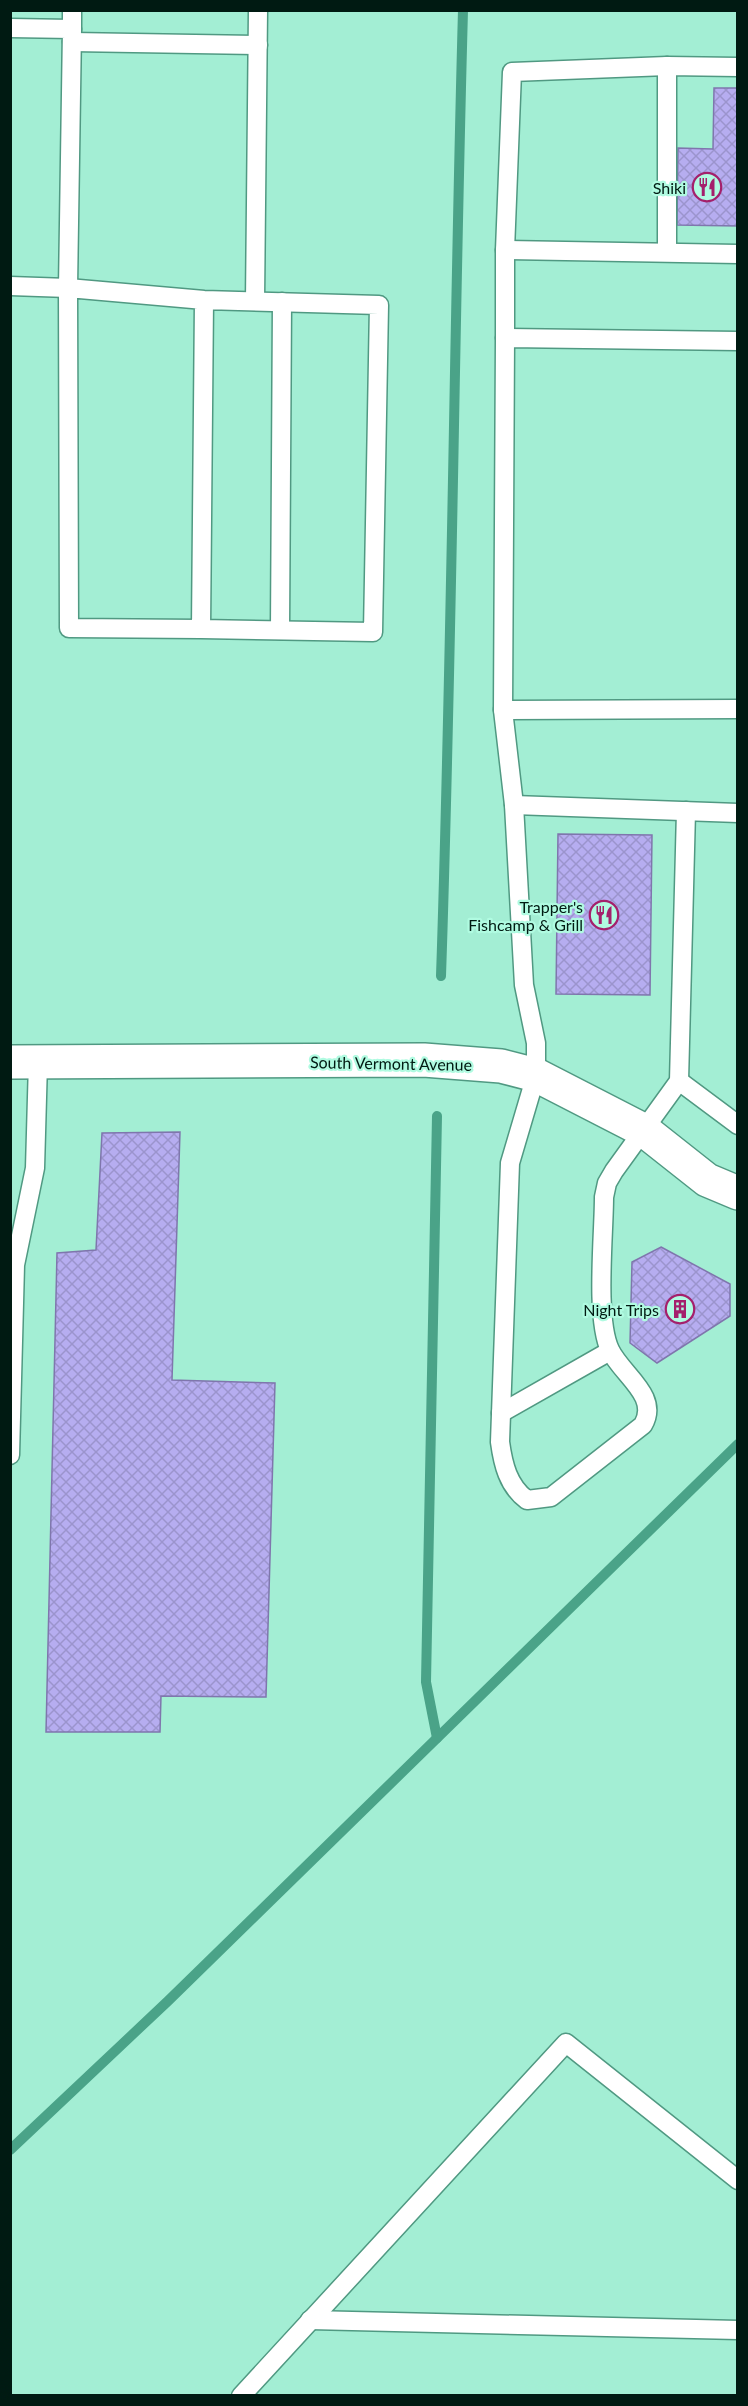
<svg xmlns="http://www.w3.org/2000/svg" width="748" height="2406" font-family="Lato,sans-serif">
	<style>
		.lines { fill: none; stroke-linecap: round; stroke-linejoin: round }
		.stream { stroke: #4aa388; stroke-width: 10 }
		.building { fill: url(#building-cross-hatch); stroke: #7f76ad; stroke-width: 1.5 }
		.lane-casing { stroke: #509982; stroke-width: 21 }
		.street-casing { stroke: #509982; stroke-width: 36 }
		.lane { stroke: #fff; stroke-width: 18 }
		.street { stroke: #fff; stroke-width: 33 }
		.labels { text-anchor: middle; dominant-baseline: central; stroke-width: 4.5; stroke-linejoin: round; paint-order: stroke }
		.poi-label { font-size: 16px; fill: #001a12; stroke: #b0fbe1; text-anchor: end }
		.street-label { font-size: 16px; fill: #001a12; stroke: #b0fbe1 }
	</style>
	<defs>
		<pattern id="building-cross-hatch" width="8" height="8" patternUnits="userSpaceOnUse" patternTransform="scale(1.5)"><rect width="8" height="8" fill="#b6adf0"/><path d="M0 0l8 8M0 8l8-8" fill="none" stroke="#9b94cd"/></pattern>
	</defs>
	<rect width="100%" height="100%" fill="#a3eed4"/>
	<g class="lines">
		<!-- stream -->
		<g class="stream">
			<path d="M 441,976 C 452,654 454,332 463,10"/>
			<polyline points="437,1738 426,1682 437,1116"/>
			<polyline points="10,2150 168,2001 738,1444"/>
		</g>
	</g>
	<!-- building -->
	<g class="building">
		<polygon points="714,88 738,88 738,226 677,225 678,148 713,149"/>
		<polygon points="558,834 652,835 650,995 556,994"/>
		<polygon points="180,1132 172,1380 275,1383 266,1697 161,1696 160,1732 46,1732 57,1253 96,1250 102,1133"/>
		<polygon points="661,1247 730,1284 730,1316 657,1363 630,1343 632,1262"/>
	</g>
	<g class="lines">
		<!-- lane casing -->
		<g class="lane-casing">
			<g id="lane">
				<polyline points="10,28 72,29 68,288 10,286"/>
				<polyline points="72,29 72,10"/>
				<polyline points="72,42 258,45"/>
				<polyline points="505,250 738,254"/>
				<polyline points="667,252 667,66 738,67"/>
				<polyline points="255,301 258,10"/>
				<polyline points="505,338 505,250 512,72 667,66"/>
				<polyline points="738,341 505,338 503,710 738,709"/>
				<polyline points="201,629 69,628 68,288 204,300 379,305 373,632 201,629 204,300"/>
				<polyline points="280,630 282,302"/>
				<path d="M 503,710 L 514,805 L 524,985 L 536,1043 L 536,1075 L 510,1163 L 500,1442 C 503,1464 508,1486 527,1500 L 551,1497 L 643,1425 C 660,1396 622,1375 610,1350 C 595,1318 604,1235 604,1197 L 607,1183 L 614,1171 L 679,1081 L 686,811"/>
				<polyline points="514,805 738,813"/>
				<polyline points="679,1081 738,1125"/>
				<polyline points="501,1413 610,1351"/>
				<polyline points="10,1455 15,1265 35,1168 38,1062"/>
				<polyline points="310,2320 738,2330"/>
				<polyline points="241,2396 566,2043 738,2180"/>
			</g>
		</g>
		<!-- street casing -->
		<g class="street-casing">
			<polyline id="street" points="10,1062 424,1060 501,1066 536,1075 645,1131 707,1180 738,1193"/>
		</g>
		<!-- lane -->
		<use href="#lane" class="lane"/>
		<!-- street -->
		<use href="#street" class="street"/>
	</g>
	<!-- icons -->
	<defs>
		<g id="restaurant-ring" transform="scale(1.5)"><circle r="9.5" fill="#b0fbe1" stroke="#a4206c" stroke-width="1.5"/><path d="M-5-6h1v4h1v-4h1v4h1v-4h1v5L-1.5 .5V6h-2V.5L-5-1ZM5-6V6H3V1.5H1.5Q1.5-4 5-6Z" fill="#a4206c"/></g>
		<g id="building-ring" transform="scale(1.5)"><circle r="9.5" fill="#b0fbe1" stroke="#a4206c" stroke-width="1.5"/><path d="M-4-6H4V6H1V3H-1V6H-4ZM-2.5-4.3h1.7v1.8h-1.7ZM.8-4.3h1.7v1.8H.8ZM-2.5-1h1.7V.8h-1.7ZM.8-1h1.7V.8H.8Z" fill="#a4206c"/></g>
	</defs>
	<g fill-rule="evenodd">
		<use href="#restaurant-ring" x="707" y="187"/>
		<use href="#restaurant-ring" x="604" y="915"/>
		<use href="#building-ring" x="680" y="1309"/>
	</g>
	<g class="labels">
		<!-- poi labels -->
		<g class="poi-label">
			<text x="686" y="187">Shiki</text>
			<text x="583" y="906">Trapper's<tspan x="583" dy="18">Fishcamp &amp; Grill</tspan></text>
			<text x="659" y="1309">Night Trips</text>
		</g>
		<!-- street labels -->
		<g class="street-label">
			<text transform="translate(391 1063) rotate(1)">South Vermont Avenue</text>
		</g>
	</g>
	<!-- border -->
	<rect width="748" height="2406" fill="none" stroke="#001a12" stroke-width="24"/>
</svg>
